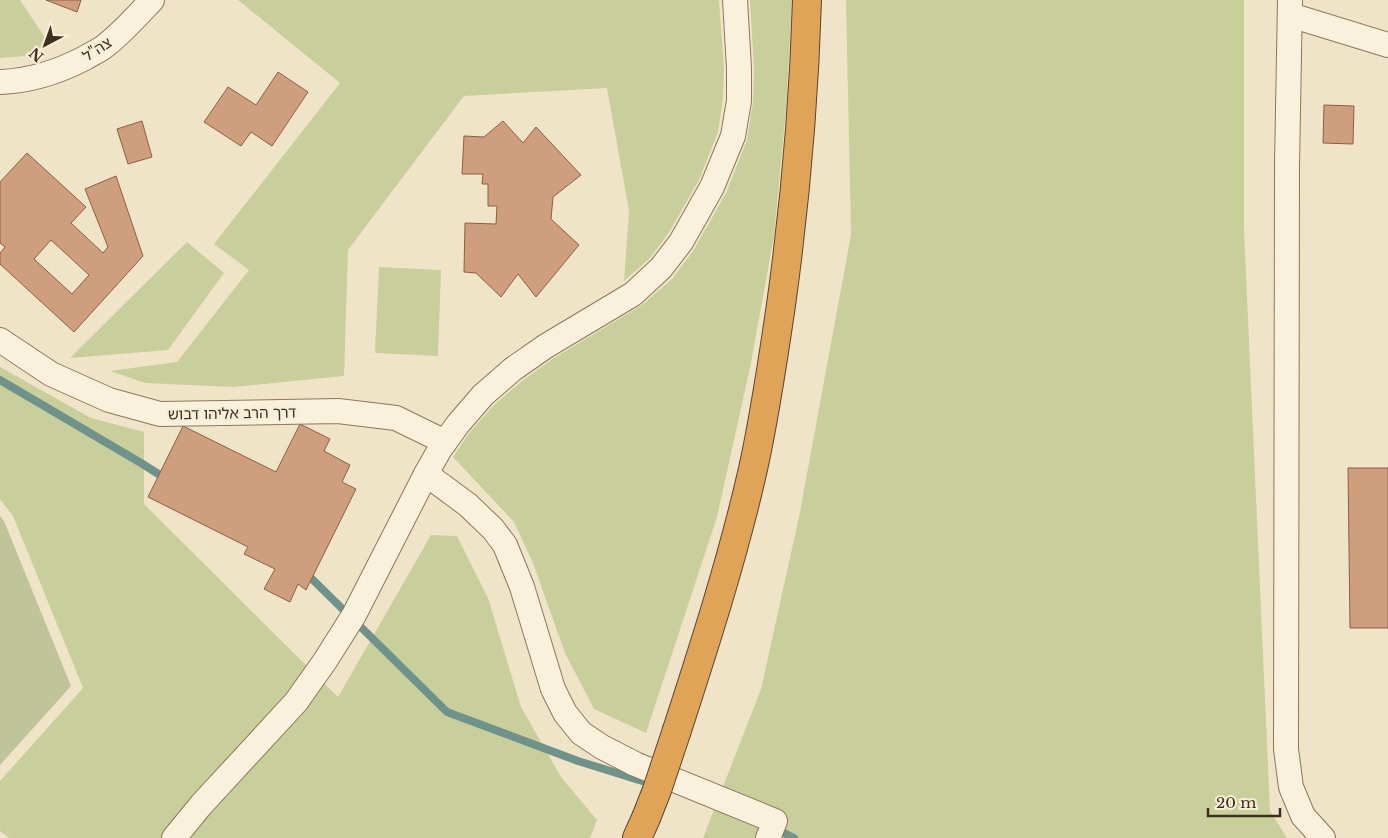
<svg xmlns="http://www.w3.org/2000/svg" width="1388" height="838" font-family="'Libre Baskerville','Noto Sans Hebrew',serif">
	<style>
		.green { fill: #c9cf9b }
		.cemetery { fill: #bfc49a }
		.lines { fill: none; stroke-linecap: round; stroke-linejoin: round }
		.stream { stroke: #6f938a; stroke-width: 8 }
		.building { fill: #cf9f7d; stroke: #8d5f41; fill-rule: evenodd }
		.minor-casing { stroke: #8d765c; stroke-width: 26 }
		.highway-casing { stroke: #5b4430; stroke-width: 30 }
		.minor { stroke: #faf1dc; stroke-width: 24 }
		.highway { stroke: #e0a458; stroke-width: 28 }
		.highway-bridge-casing { stroke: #5b4430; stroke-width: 30; stroke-linecap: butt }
		.highway-bridge { stroke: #e0a458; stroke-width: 28 }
		.labels { text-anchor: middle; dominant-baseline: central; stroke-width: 5; stroke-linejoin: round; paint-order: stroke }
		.street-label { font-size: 15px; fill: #3d2e20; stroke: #f7eed8 }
	</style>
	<rect width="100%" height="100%" fill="#f0e4c8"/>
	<!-- green -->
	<g class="green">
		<polygon points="0,0 20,0 50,45 27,56 0,58"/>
		<polygon points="238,0 719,0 724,69 723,99 718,132 699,180 668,234 650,258 624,281 629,211 607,88 464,96 348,250 344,376 233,387 145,383 110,371 177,362 249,270 214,244 340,83"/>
		<polygon points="750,0 792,0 786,109 774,236 751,363 717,517 646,733 594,709 565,653 533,563 514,522 453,457 469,433 493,406 522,381 554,358 642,305 672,279 693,251 726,193 747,140 753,102 754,68"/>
		<polygon points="846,0 1244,0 1244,229 1270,811 1287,838 703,838 761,689 799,517 851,235"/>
		<polygon points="187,242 224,273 168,350 70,358"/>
		<polygon points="379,267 441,270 438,356 375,353"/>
		<polygon points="0,367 91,418 144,432 144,504 338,697 431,535 457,536 488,598 521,707 561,777 597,820 590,838 9,838 0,831 0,781 83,688 13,516 0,499"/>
	</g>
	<!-- cemetery -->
	<polygon class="cemetery" points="0,516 4,521 71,686 0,765"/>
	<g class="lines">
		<!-- stream -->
		<g class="stream">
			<polyline points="0,380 141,463 168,480"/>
			<polyline points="304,571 447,712 578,761 655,785"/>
			<polyline points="776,829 794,838"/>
		</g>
	</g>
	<!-- building -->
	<g class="building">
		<polygon points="46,0 81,0 77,12"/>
		<polygon points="278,72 308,92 272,146 251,132 241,146 204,122 228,87 256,105"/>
		<polygon points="1324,105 1354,106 1353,144 1323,143"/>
		<polygon points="142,121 152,157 128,164 117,129"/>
		<polygon points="503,121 523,143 536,127 581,175 553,197 551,219 579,245 536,297 518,274 501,297 476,273 464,272 465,223 496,224 497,206 488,206 488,184 482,184 483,174 462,174 464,136 484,137"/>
		<path d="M 27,153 L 86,207 L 71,223 L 103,253 L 108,247 L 85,189 L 116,176 L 143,256 L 74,332 L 0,264 L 0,253 L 5,247 L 0,243 L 0,182 ZM 51,240 L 89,275 L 72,294 L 34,259 Z"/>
		<polygon points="300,424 330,439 324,451 350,465 342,482 356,489 306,590 298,584 290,602 264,589 275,569 244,554 248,547 148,497 183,426 276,472"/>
		<polygon points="1348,468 1388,468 1388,628 1350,628"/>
	</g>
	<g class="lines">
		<!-- minor casing -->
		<g class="minor-casing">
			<g id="minor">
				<polyline points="1290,0 1287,165 1286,749 1291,787 1303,816 1323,838"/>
				<polyline points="1290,15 1388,45"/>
				<path d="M 0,82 C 30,81 58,72 85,58 C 91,54 99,51 105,46 C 122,33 137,16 152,0"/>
				<polyline points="0,340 51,374 109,400 160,414 338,411 396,418 445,442"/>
				<polyline points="426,474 468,505 493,529 505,545 522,587 553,689 565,713 581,733 602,747 635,764 775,821 768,838"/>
				<polyline points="174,838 201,805 296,702 325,661 354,615 426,474 440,449 458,424 483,395 513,369 546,346 633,294 661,268 681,242 712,187 733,136 739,101 739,68 735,0"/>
			</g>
		</g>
		<!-- highway casing -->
		<g class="highway-casing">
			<g id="highway">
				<path d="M 677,730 C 705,644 733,557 753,469 C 765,415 773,360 781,305 C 795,204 804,102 807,0"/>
				<polyline points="637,838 646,818"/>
			</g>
		</g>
		<!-- minor -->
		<use href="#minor" class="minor"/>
		<!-- highway -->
		<use href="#highway" class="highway"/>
		<!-- highway-bridge casing -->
		<g class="highway-bridge-casing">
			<polyline id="highway-bridge" points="646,818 657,790 677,730"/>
		</g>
		<!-- highway-bridge -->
		<use href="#highway-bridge" class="highway-bridge"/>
	</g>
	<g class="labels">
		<!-- street labels -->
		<g class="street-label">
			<text transform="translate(97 49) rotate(-33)">צה"ל</text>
			<text transform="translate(232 413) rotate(-1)">דרך הרב אליהו דבוש</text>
		</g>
	</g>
	<!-- north arrow -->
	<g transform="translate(45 45) rotate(221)" stroke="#f7eed8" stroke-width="4" paint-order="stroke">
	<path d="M0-4L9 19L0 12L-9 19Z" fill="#3d2e20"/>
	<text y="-8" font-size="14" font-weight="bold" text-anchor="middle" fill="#3d2e20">N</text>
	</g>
	<!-- scale -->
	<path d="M1208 808v8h72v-8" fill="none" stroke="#3d2e20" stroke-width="2.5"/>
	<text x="1216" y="808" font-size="15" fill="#3d2e20" stroke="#f7eed8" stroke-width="4" paint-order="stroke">20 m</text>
</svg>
